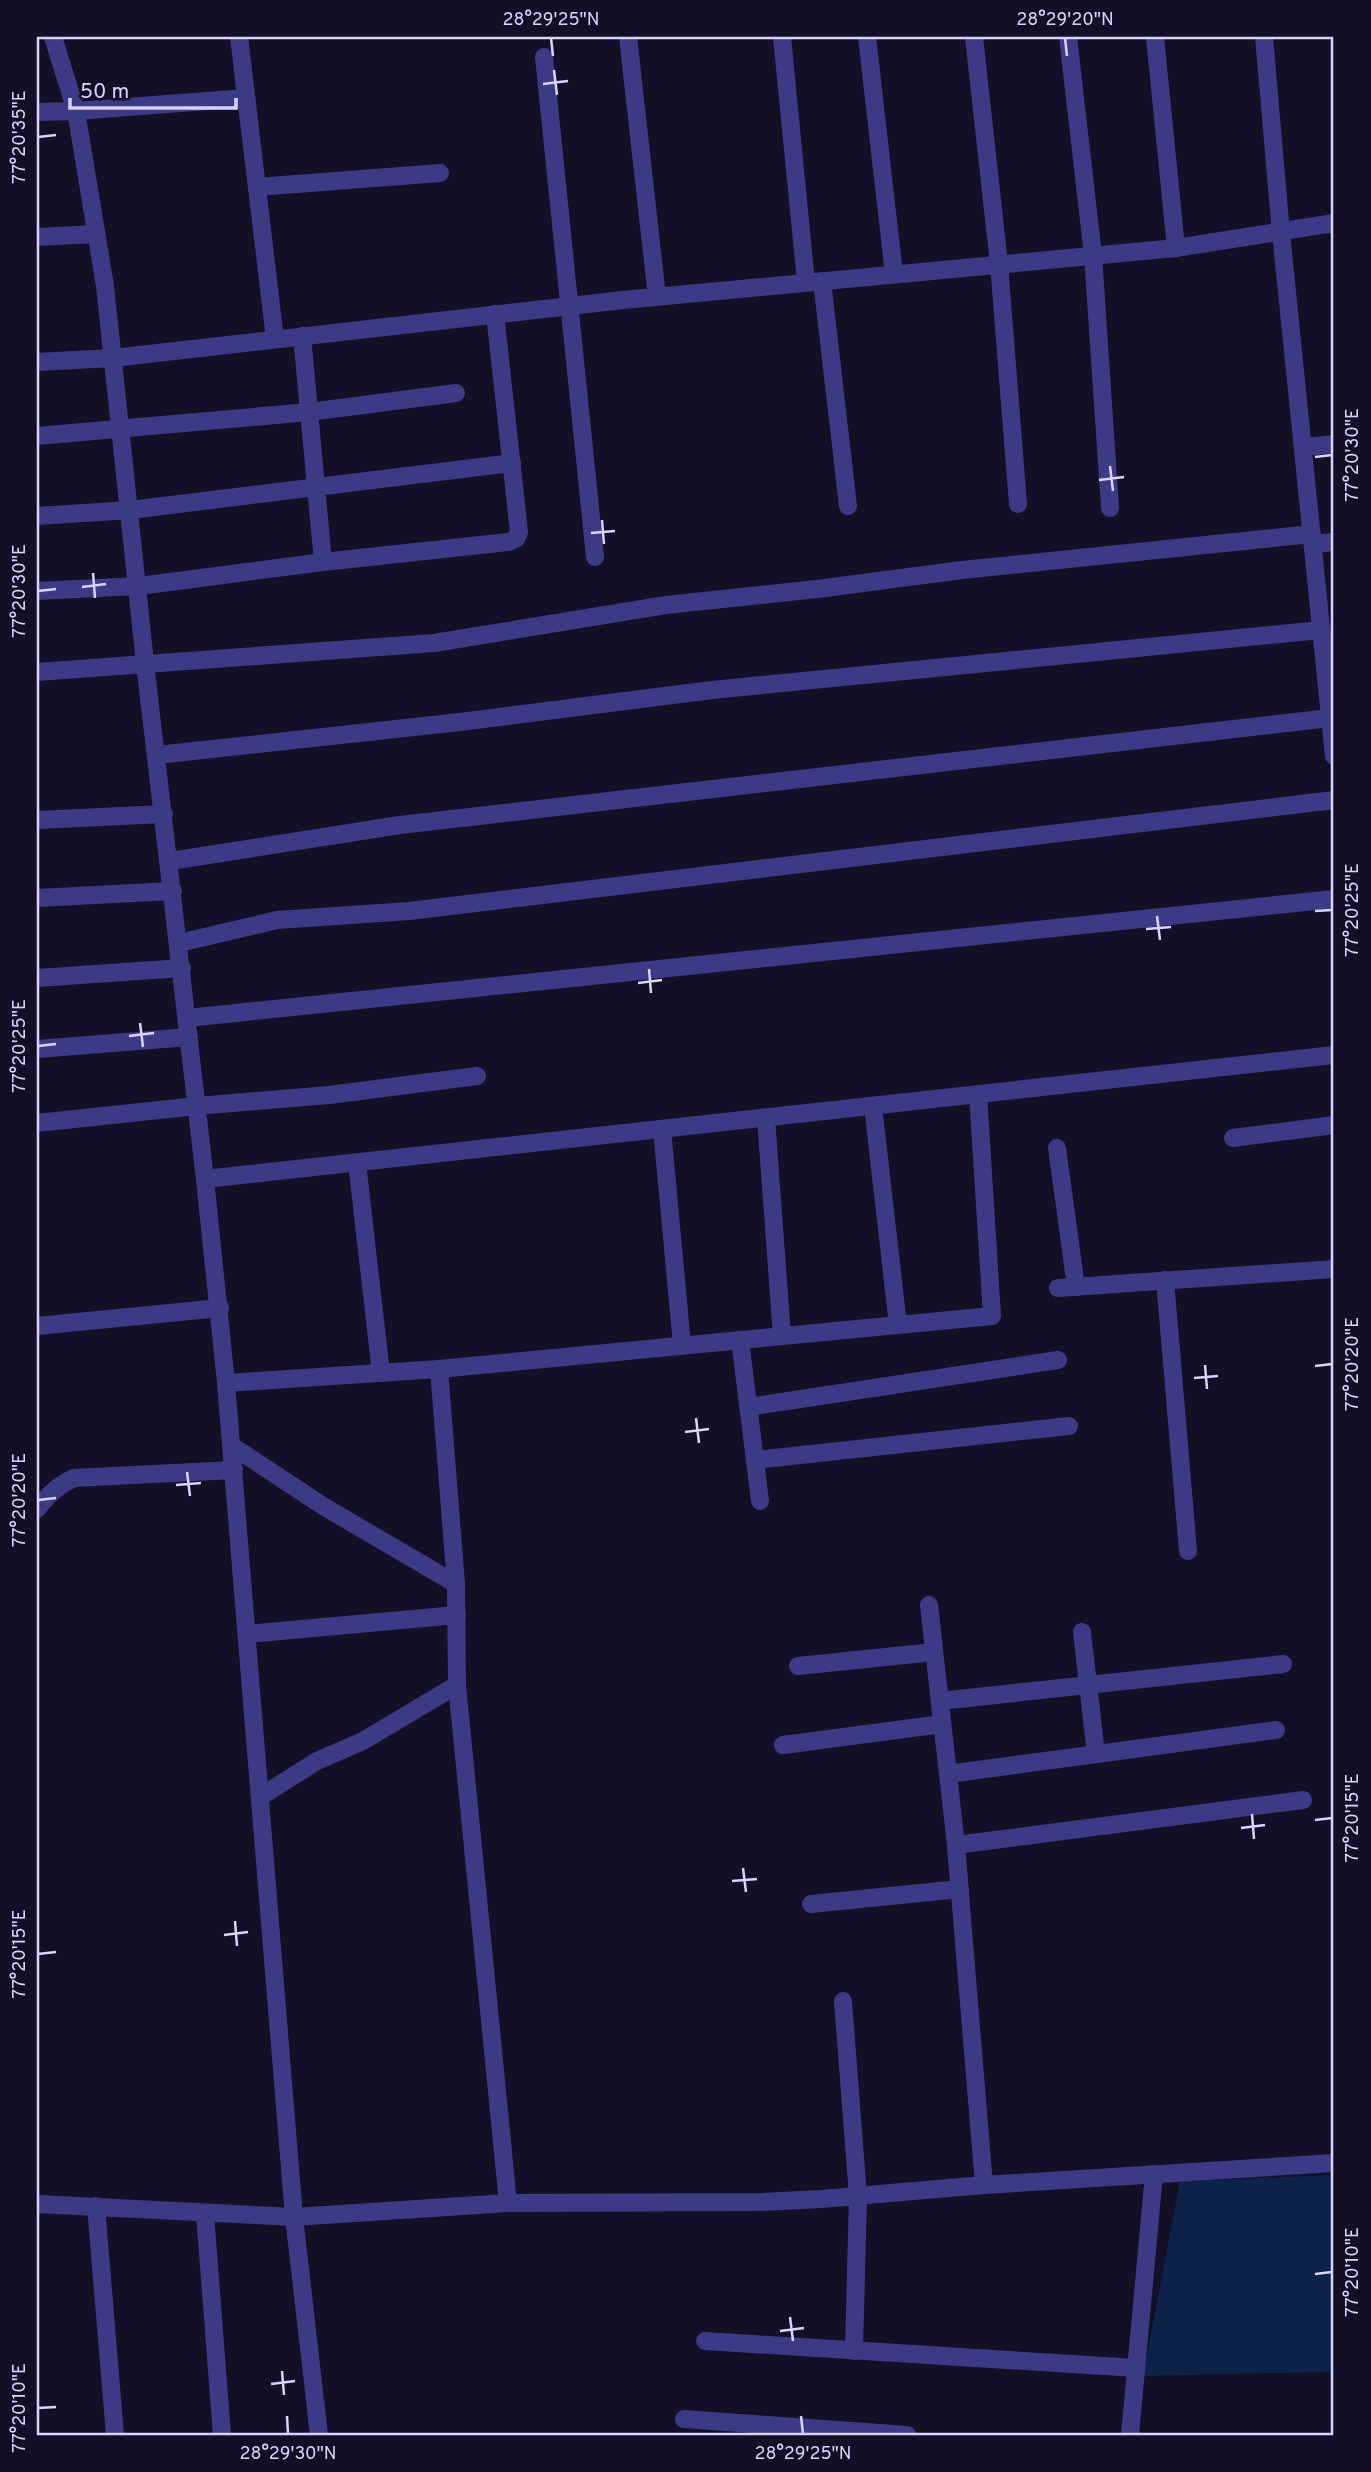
<svg xmlns="http://www.w3.org/2000/svg" width="1371" height="2472" font-family="Overpass,sans-serif">
	<style>
		.water { fill: #0c2248 }
		.lines { fill: none; stroke-linecap: round; stroke-linejoin: round }
		.minor { stroke: #3d3a85; stroke-width: 18 }
		.ticks { fill: none; stroke: #d9d4ff; stroke-width: 2.5 }
		.neatline { fill: none; stroke: #d9d4ff; stroke-width: 2.5 }
		.ticks-label { font-size: 18px; text-anchor: middle; fill: #d9d4ff }
	</style>
	<rect width="100%" height="100%" fill="#130f26"/>
	<!-- water -->
	<polygon class="water" points="1334,2175 1334,2372 1143,2376 1180,2181"/>
	<g class="lines">
		<!-- minor -->
		<g class="minor">
			<polyline points="53,37 76,111 105,286 145,663 205,1179 226,1383 294,2217 319,2435"/>
			<polyline points="239,37 275,339"/>
			<polyline points="628,37 657,297"/>
			<polyline points="782,37 806,282"/>
			<polyline points="867,37 894,274"/>
			<polyline points="974,37 999,264 1018,504"/>
			<polyline points="1068,37 1093,255 1110,508"/>
			<polyline points="1155,37 1176,248"/>
			<polyline points="1264,37 1281,233 1334,756"/>
			<polyline points="544,57 595,557"/>
			<polyline points="37,112 76,111 246,98"/>
			<polyline points="257,187 440,173"/>
			<polyline points="37,237 96,234"/>
			<polyline points="822,281 848,506"/>
			<polyline points="302,336 323,562"/>
			<polyline points="37,362 113,358 623,300 1176,248 1334,223"/>
			<polyline points="37,436 309,412 456,393"/>
			<polyline points="1303,447 1334,444"/>
			<polyline points="37,516 130,510 512,463"/>
			<polyline points="1313,544 1334,542"/>
			<polyline points="37,591 139,586 323,562 508,542 516,539 519,532 495,314"/>
			<polyline points="37,672 434,643 666,605 817,589 962,570 1312,534"/>
			<polyline points="157,755 460,722 712,690 1321,630"/>
			<polyline points="37,820 164,814"/>
			<polyline points="170,861 400,825 1330,718"/>
			<polyline points="37,898 173,891"/>
			<polyline points="179,943 277,920 409,911 1334,800"/>
			<polyline points="37,978 182,968"/>
			<polyline points="187,1018 1334,899"/>
			<polyline points="37,1049 189,1037"/>
			<polyline points="873,1106 898,1325"/>
			<polyline points="766,1118 782,1336"/>
			<polyline points="37,1123 197,1106 329,1095 477,1076"/>
			<polyline points="662,1129 682,1345"/>
			<polyline points="1233,1138 1334,1125"/>
			<polyline points="1057,1148 1076,1287"/>
			<polyline points="357,1163 381,1373"/>
			<polyline points="205,1179 1334,1055"/>
			<polyline points="1165,1280 1188,1551"/>
			<polyline points="1058,1288 1334,1269"/>
			<polyline points="37,1326 220,1308"/>
			<polyline points="740,1340 760,1501"/>
			<polyline points="439,1369 456,1584 457,1685 508,2203"/>
			<polyline points="226,1383 439,1369 992,1316 978,1094"/>
			<polyline points="748,1407 1058,1360"/>
			<polyline points="232,1446 323,1506 456,1584"/>
			<polyline points="755,1460 1069,1426"/>
			<path d="M 37,1509 C 48,1495 57,1486 74,1478 L 234,1470"/>
			<polyline points="929,1605 956,1845 984,2185"/>
			<polyline points="1082,1632 1096,1754"/>
			<polyline points="247,1634 457,1615"/>
			<polyline points="798,1666 934,1652"/>
			<polyline points="940,1701 1283,1664"/>
			<polyline points="783,1745 942,1724"/>
			<polyline points="948,1774 1276,1730"/>
			<polyline points="260,1797 317,1761 363,1741 457,1685"/>
			<polyline points="956,1845 1303,1800"/>
			<polyline points="811,1904 960,1889"/>
			<polyline points="843,2001 858,2196 854,2351"/>
			<polyline points="37,2204 294,2217 508,2203 762,2202 821,2199 984,2185 1334,2163"/>
			<polyline points="96,2206 115,2435"/>
			<polyline points="205,2214 222,2435"/>
			<polyline points="705,2341 1136,2368"/>
			<polyline points="684,2419 907,2435"/>
			<polyline points="1130,2435 1154,2174"/>
		</g>
	</g>
	<!-- ticks -->
	<path class="ticks" d="M 551,38 L 553,56M 1065,38 L 1067,56M 554,70 L 557,95M 543,84 L 568,81M 38,137 L 56,135M 1315,457 L 1332,455M 1110,466 L 1113,491M 1099,480 L 1124,477M 602,520 L 604,544M 591,533 L 615,531M 93,573 L 95,598M 82,587 L 106,584M 38,591 L 56,589M 1315,911 L 1332,910M 1157,916 L 1160,940M 1146,929 L 1171,927M 649,969 L 651,993M 638,983 L 662,980M 140,1023 L 143,1047M 129,1036 L 154,1033M 38,1046 L 56,1044M 1205,1365 L 1207,1389M 1315,1366 L 1332,1364M 1194,1378 L 1218,1376M 696,1418 L 699,1443M 685,1432 L 709,1429M 187,1472 L 190,1496M 176,1485 L 201,1483M 38,1500 L 56,1498M 1252,1814 L 1254,1839M 1315,1820 L 1332,1818M 1241,1828 L 1265,1825M 743,1868 L 746,1892M 732,1881 L 757,1879M 235,1921 L 237,1946M 224,1935 L 248,1932M 38,1954 L 56,1952M 1315,2274 L 1332,2272M 790,2317 L 793,2341M 780,2331 L 804,2328M 282,2371 L 284,2395M 271,2384 L 295,2381M 38,2408 L 56,2407M 287,2416 L 288,2434M 801,2416 L 803,2434"/>
	<!-- border -->
	<rect width="1371" height="2472" fill="none" stroke="#130f26" stroke-width="77"/>
	<!-- scale -->
	<path d="M70 98v10h166v-10" fill="none" stroke="#d9d4ff" stroke-width="3.5"/>
	<text x="80" y="98" font-size="21" fill="#d9d4ff" stroke="#130f26" stroke-width="5" paint-order="stroke">50 m</text>
	<rect x="38" y="38" width="1294" height="2396" class="neatline"/>
	<g class="ticks-label">
		<text x="551" y="25">28°29'25"N</text>
		<text x="1065" y="25">28°29'20"N</text>
		<text transform="translate(19 137) rotate(-90)" y="6">77°20'35"E</text>
		<text transform="translate(1352 455) rotate(-90)" y="6">77°20'30"E</text>
		<text transform="translate(19 591) rotate(-90)" y="6">77°20'30"E</text>
		<text transform="translate(1352 910) rotate(-90)" y="6">77°20'25"E</text>
		<text transform="translate(19 1046) rotate(-90)" y="6">77°20'25"E</text>
		<text transform="translate(1352 1364) rotate(-90)" y="6">77°20'20"E</text>
		<text transform="translate(19 1500) rotate(-90)" y="6">77°20'20"E</text>
		<text transform="translate(1352 1818) rotate(-90)" y="6">77°20'15"E</text>
		<text transform="translate(19 1954) rotate(-90)" y="6">77°20'15"E</text>
		<text transform="translate(1352 2272) rotate(-90)" y="6">77°20'10"E</text>
		<text transform="translate(19 2408) rotate(-90)" y="6">77°20'10"E</text>
		<text x="288" y="2459">28°29'30"N</text>
		<text x="803" y="2459">28°29'25"N</text>
	</g>
</svg>
